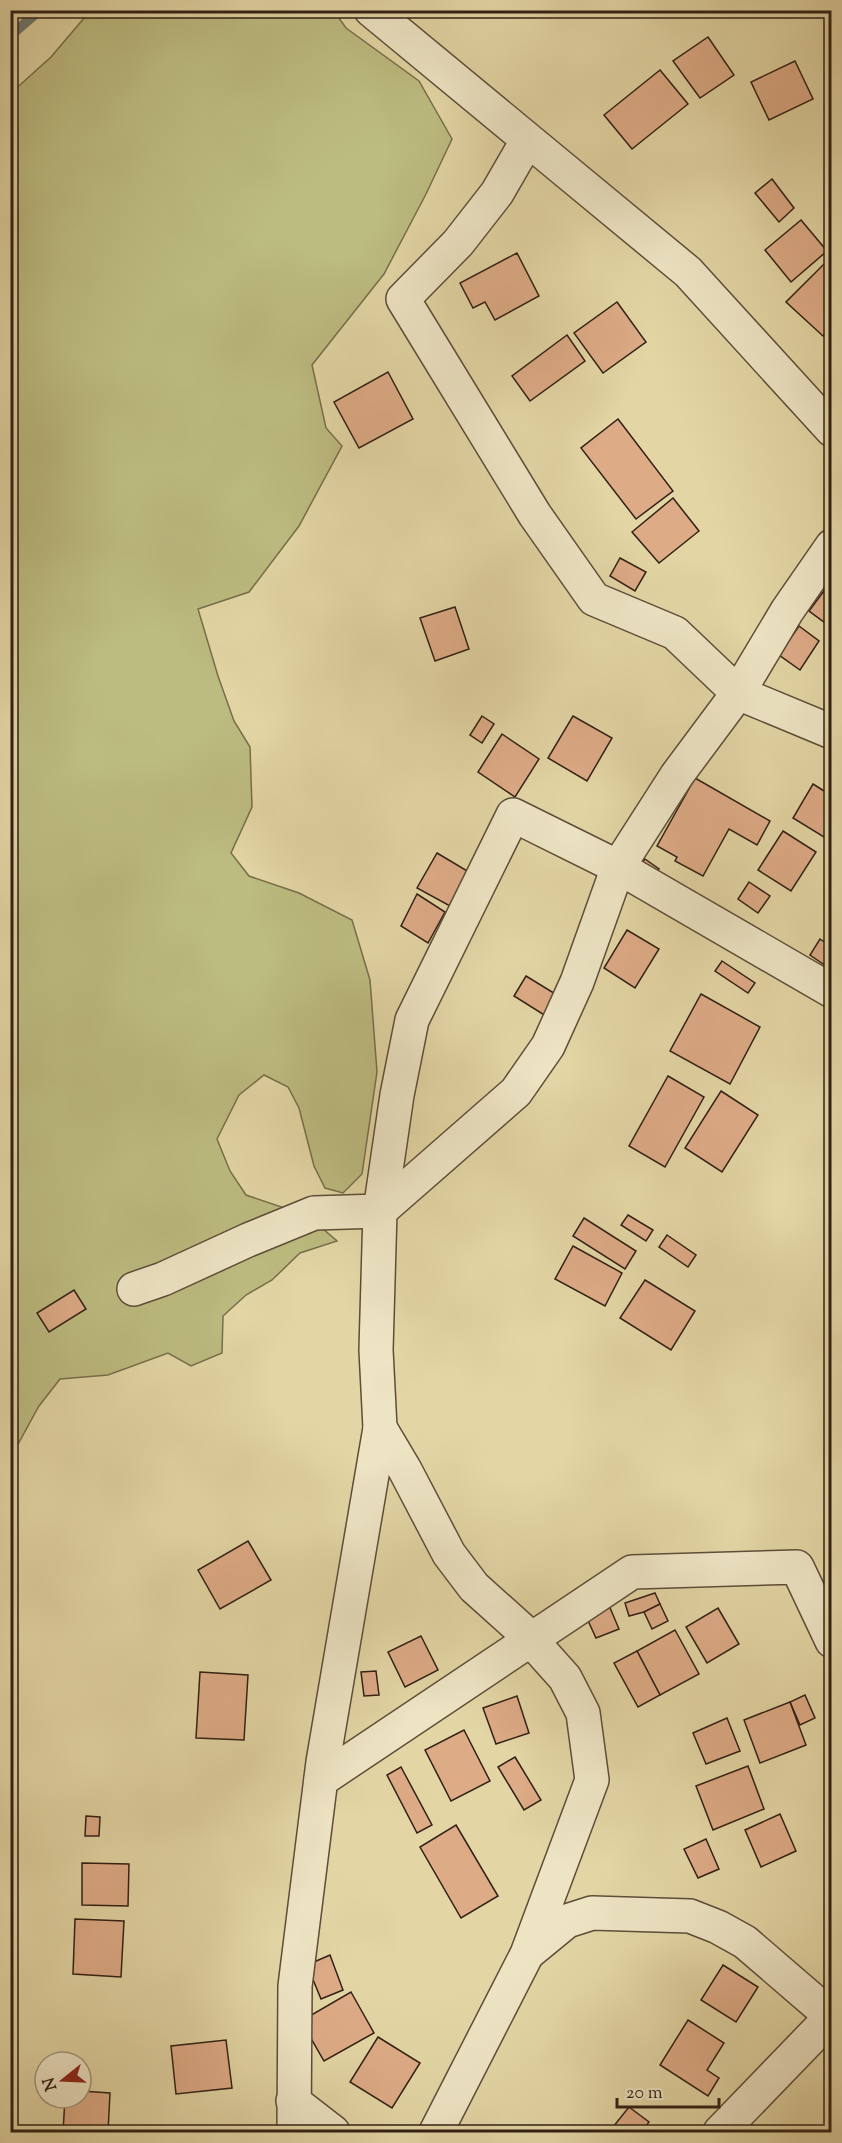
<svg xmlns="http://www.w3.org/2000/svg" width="842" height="2143" font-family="'Sorts Mill Goudy',serif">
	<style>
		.green { fill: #bcbb80; stroke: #766e4a; stroke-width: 1.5 }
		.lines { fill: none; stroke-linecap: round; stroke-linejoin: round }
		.stream { stroke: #6f7a73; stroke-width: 10 }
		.building { fill: #ddab86; stroke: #312015; stroke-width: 1.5 }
		.minor-casing { stroke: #5e4d39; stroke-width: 36 }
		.minor { stroke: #ede4c4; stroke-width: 33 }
	</style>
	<rect width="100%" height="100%" fill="#e3d5a4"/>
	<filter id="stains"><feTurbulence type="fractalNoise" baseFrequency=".00333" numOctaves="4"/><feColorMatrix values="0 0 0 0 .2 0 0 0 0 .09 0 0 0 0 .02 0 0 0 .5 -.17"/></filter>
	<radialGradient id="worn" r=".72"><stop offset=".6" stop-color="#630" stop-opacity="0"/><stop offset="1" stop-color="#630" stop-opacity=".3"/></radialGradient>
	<!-- green -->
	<polygon class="green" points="90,11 334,11 346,28 419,81 452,139 426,194 384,274 312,365 326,428 342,446 299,526 249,592 198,609 218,676 234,721 250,747 252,807 231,853 249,876 299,893 352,920 370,980 377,1072 362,1174 343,1193 325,1188 314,1166 299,1108 288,1087 264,1075 239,1095 217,1139 230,1171 246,1195 308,1216 337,1241 300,1253 272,1280 246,1295 223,1316 222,1353 191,1366 168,1353 108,1375 60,1379 39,1406 11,1457 11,93 51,57"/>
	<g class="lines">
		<!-- stream -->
		<polyline class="stream" points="10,36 40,10"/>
	</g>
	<!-- building -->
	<g class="building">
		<polygon points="708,37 734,75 700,98 673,61"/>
		<polygon points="795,61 813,99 769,120 751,82"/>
		<polygon points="660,70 688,104 632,149 604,115"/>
		<polygon points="772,179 794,208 779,222 755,193"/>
		<polygon points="801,220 827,251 791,282 765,250"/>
		<polygon points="517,253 539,296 495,320 485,302 473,308 460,283"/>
		<polygon points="827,261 832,267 832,326 823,336 786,302"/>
		<polygon points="617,302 646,342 603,373 574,333"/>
		<polygon points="567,335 585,361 530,401 512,376"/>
		<polygon points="388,372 413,419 359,448 334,402"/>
		<polygon points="618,419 673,491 636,519 581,448"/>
		<polygon points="673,498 699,531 659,563 632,532"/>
		<polygon points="620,558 646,572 635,591 610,576"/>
		<polygon points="832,580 832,628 809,611"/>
		<polygon points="455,607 469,649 435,661 420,618"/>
		<polygon points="799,626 819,641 800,670 779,655"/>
		<polygon points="482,716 494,724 482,743 470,735"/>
		<polygon points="573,716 612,738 587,781 548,758"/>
		<polygon points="502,734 539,759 515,797 478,772"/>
		<polygon points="695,778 770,821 757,845 729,829 703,876 675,861 677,857 657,846"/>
		<polygon points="813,784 832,796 832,842 793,818"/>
		<polygon points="783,831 816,852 791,891 758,870"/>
		<polygon points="437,853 469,872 450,906 417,888"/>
		<polygon points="645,859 659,869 651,879 637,869"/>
		<polygon points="749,882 770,896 758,913 738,899"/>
		<polygon points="417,894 445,912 428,943 401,926"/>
		<polygon points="627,930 659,949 635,988 604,968"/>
		<polygon points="820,939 832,947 832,964 829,968 810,955"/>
		<polygon points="722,961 755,983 748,993 715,971"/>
		<polygon points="526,976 562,998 549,1018 514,996"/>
		<polygon points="701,994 760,1027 730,1084 670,1051"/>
		<polygon points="668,1076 704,1097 665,1167 629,1146"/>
		<polygon points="721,1091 758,1115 722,1172 685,1148"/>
		<polygon points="628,1215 653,1230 646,1241 621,1225"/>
		<polygon points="584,1218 636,1251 625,1269 573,1236"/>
		<polygon points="667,1235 696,1255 688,1267 659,1247"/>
		<polygon points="573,1246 622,1273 605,1306 555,1279"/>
		<polygon points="645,1280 695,1311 671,1350 620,1318"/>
		<polygon points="74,1290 86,1309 49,1332 37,1313"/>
		<polygon points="248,1541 271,1580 220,1609 198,1570"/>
		<polygon points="655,1593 660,1604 644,1612 629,1616 625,1603"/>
		<polygon points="608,1603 619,1629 596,1638 585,1614"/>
		<polygon points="660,1604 668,1621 652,1629 644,1612"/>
		<polygon points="718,1608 739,1644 707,1663 686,1627"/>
		<polygon points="675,1630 699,1674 660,1695 637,1651"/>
		<polygon points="421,1636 438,1670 405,1687 388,1652"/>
		<polygon points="637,1651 660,1695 638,1707 614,1663"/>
		<polygon points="376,1671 379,1695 364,1696 361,1672"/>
		<polygon points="200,1672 248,1675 244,1740 196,1738"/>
		<polygon points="805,1695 815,1718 800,1725 790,1702"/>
		<polygon points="517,1696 529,1733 496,1744 483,1708"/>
		<polygon points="790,1702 806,1745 760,1763 744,1720"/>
		<polygon points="727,1718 740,1751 706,1764 693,1733"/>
		<polygon points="464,1730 490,1781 451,1801 425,1750"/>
		<polygon points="515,1757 541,1800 524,1810 498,1767"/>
		<polygon points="748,1766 764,1809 713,1830 696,1786"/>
		<polygon points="401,1767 432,1825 417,1833 387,1775"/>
		<polygon points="780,1814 796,1851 761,1867 745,1830"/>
		<polygon points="86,1816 100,1817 99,1836 85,1836"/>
		<polygon points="456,1825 498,1896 461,1918 420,1847"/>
		<polygon points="706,1839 719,1869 698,1878 684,1849"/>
		<polygon points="82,1863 129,1864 128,1906 82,1905"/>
		<polygon points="75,1919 124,1921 121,1977 73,1974"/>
		<polygon points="330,1955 343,1990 321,1999 307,1965"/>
		<polygon points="723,1965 758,1987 736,2022 701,2000"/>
		<polygon points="351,1992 374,2033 324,2061 301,2021"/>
		<polygon points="688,2020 724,2043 707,2070 719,2078 708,2096 660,2065"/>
		<polygon points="378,2037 420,2063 392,2108 350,2082"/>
		<polygon points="226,2040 232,2088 176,2094 171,2046"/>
		<polygon points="81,2091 110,2093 108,2132 63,2132 65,2098 81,2098"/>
		<polygon points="629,2107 649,2122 642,2132 609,2132"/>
	</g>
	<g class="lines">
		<!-- minor casing -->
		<g class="minor-casing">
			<g id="minor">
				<polyline points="371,10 688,272 832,430"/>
				<polyline points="527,141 497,193 458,243 403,299 535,515 594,599 675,633 738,693 832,732"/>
				<polyline points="134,1289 163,1279 248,1240 314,1213 380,1211 516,1092 548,1046 577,982 618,867 677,775 738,693 787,611 832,546"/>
				<polyline points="380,1428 405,1470 449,1554 474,1587 523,1631 565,1678 583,1713 592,1780 527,1954 436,2132"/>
				<polyline points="321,1780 632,1572 797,1567 832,1641"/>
				<polyline points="528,1953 567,1921 592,1913 690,1916 718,1927 745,1942 831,2016"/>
				<polyline points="293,2101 333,2132"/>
				<polyline points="294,2132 295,1986 323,1762 380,1428 376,1350 380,1211 397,1095 412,1020 513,815 618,867 832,991"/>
				<polyline points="720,2132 832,2016"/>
			</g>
		</g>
		<!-- minor -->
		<use href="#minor" class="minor"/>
	</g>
	<!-- margin -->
	<rect width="842" height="2143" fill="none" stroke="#e3d5a4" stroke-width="36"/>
	<rect x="12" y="12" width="818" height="2119" fill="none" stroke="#312015" stroke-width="3"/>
	<rect x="18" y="18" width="806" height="2107" fill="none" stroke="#312015" stroke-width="1.5"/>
	<!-- north arrow -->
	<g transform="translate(63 2080) rotate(252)"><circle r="28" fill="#ede4c4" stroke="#a2967e" stroke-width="1.5"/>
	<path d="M0-4.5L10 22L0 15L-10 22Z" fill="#8f2418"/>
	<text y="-9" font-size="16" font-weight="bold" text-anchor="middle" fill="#312015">N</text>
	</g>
	<!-- scale -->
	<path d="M617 2098v9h102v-9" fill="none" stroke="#312015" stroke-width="3"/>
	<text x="626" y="2098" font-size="18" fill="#312015" stroke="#ede4c4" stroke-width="4.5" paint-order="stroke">20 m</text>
	<rect width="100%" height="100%" filter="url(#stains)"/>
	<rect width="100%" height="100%" fill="url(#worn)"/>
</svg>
